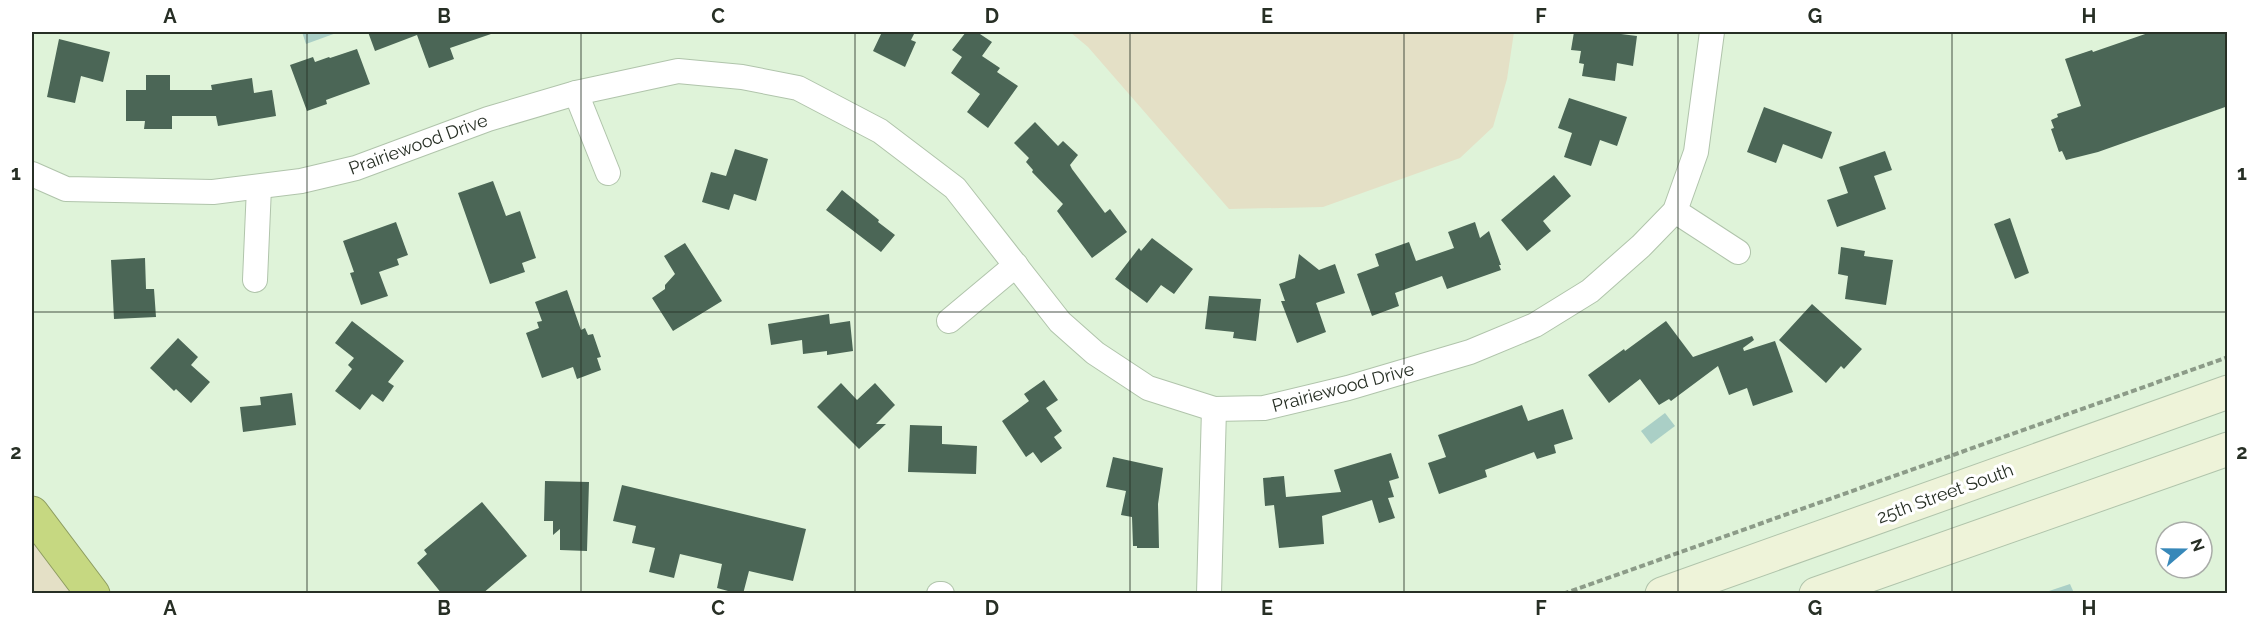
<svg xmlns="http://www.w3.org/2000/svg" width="2259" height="625" font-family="Raleway,sans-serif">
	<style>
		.green { fill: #e4e0c6 }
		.water { fill: #aacfc6 }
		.building { fill: #4b6656 }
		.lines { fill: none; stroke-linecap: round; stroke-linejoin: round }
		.street-casing { stroke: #b0c4ab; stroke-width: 26 }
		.secondary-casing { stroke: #b0c4ab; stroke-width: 35 }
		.highway-casing { stroke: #8e9d61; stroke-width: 35 }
		.path { stroke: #8c9b88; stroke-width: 4; stroke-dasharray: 6 3; stroke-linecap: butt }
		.street { stroke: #fff; stroke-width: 24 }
		.secondary { stroke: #eef3d9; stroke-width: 33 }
		.highway { stroke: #c6d881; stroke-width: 33 }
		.grid { fill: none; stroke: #272f25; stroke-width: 1.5; stroke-opacity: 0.55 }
		.labels { text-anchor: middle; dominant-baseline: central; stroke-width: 6; stroke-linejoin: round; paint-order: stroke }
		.street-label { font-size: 18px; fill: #272f25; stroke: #fff }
		.neatline { fill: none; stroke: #272f25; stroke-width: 2 }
		.grid-label { font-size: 20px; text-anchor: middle; font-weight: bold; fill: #272f25 }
	</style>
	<rect width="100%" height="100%" fill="#dff3d9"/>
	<!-- green -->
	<g class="green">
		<polygon points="1070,32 1514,32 1507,79 1493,127 1460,158 1323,207 1229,209 1088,47"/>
		<polygon points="32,525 85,593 32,593"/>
	</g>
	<!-- water -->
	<g class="water">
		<polygon points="302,32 339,32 306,44"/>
		<polygon points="1665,413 1675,426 1651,444 1641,431"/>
		<polygon points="2070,584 2074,593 2043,593"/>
	</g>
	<!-- building -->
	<g class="building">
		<polygon points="368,32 491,32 491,34 450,48 454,59 429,68 417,35 375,51"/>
		<polygon points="882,32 915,32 911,40 916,42 905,67 873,51"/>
		<polygon points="966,32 977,32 992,42 982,56 1000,68 997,72 1018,86 988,128 967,112 980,94 951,73 962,57 952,50"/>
		<polygon points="1574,32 1605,32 1637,36 1633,66 1617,63 1615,81 1582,76 1584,64 1579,63 1581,51 1571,50"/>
		<polygon points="2151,32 2228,32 2228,106 2098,152 2066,160 2062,151 2059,152 2051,129 2054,128 2051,120 2058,117 2057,114 2081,106 2065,59 2092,50 2093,52"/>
		<polygon points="59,39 110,52 103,82 81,76 75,103 47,97"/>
		<polygon points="357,49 370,84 326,100 327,104 307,111 290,65 313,57 315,62 329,57 330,58"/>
		<polygon points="146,75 170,75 170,90 212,90 211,85 252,78 254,93 272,90 276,116 218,126 216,116 172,116 172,129 144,129 145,121 126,121 126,90 146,90"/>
		<polygon points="1569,98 1627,117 1617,146 1600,140 1591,166 1564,157 1572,133 1558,128"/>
		<polygon points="1764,107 1832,132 1822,159 1783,144 1776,163 1747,152"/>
		<polygon points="1035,122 1058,146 1063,141 1078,155 1070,165 1072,169 1105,213 1110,209 1127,232 1092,258 1057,211 1063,204 1032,172 1033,170 1026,162 1029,158 1014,143"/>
		<polygon points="735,149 768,159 756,201 734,194 729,210 702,202 711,172 726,176"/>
		<polygon points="1885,151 1892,170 1874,176 1886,209 1837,227 1827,200 1848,193 1839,167"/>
		<polygon points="1554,175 1571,196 1543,221 1551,231 1527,251 1501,220"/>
		<polygon points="493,181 506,216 520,211 536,258 522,263 525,272 490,284 458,193"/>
		<polygon points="842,190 879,220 878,222 895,235 881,252 826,210"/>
		<polygon points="2010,218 2029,273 2015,279 1994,224"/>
		<polygon points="396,222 408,255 397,259 399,265 379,272 388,296 361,305 350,273 354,272 343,241"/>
		<polygon points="1475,222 1480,238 1489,231 1501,265 1499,265 1501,270 1447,289 1442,276 1395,293 1399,306 1372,316 1357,274 1379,266 1375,254 1409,242 1416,261 1454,248 1448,232"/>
		<polygon points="1152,238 1193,269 1174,294 1161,285 1147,303 1115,279 1139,248 1141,251"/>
		<polygon points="685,243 722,301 673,331 652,298 665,289 665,285 675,274 664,256"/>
		<polygon points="1841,247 1865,251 1864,256 1893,260 1886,305 1845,299 1848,276 1838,274"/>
		<polygon points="1299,254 1319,270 1335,264 1345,293 1316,303 1326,332 1297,343 1281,301 1285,301 1279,284 1295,278"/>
		<polygon points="145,258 146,289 154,289 156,317 114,319 111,260"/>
		<polygon points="567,290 581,330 585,328 588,335 593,334 601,357 597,358 601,370 577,379 573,367 542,378 526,333 539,328 537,322 542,321 535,302"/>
		<polygon points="1209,296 1261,299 1256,341 1233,338 1234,332 1205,329"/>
		<polygon points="1812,304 1862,349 1844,369 1841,366 1826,383 1779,340"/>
		<polygon points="829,314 830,324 850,321 853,351 827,355 827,351 803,354 802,340 771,345 768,324"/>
		<polygon points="352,321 404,361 388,382 394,386 383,402 372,394 360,410 335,391 352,369 348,365 354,358 335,343"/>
		<polygon points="1666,321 1693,357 1752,336 1754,340 1743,348 1744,351 1775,341 1793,392 1753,406 1747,388 1729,395 1718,366 1671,401 1669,399 1659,405 1640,379 1609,403 1588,375 1624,349 1625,351"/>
		<polygon points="178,338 198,357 191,365 210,382 191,403 176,389 174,391 150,368"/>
		<polygon points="1044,380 1058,400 1046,408 1062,431 1054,437 1062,448 1041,463 1033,452 1026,457 1002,421 1029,401 1024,394"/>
		<polygon points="841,383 857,400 875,383 895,405 876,424 886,424 859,449 817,407"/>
		<polygon points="292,393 296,425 243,432 240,407 261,405 260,397"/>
		<polygon points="1522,405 1528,421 1563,409 1573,439 1554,445 1556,453 1537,459 1534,452 1485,470 1487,477 1439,494 1428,463 1446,457 1438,435"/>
		<polygon points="910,425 942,426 942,444 977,446 976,474 908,472"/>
		<polygon points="1391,453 1399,478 1389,481 1394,497 1388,498 1395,518 1379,523 1372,500 1322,516 1324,544 1279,548 1274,505 1265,506 1263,478 1284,476 1286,497 1341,492 1334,470"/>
		<polygon points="1113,457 1163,468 1158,504 1159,548 1137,548 1137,546 1133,546 1132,517 1121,515 1126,491 1106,487"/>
		<polygon points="545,481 589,482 587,551 560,550 560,529 553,535 553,521 544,521"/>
		<polygon points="622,485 806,529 793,581 749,571 743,594 739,594 717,588 722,564 680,554 674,578 649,572 655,548 632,543 636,526 613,521"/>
		<polygon points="482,502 527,556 482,594 442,594 417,563 427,554 424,550"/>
	</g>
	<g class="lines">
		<!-- street casing -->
		<g class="street-casing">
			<g id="street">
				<polyline points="576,93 608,173"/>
				<polyline points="32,174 66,189 213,192 301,181 356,168 488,119 576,93 678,71 742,77 798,88 880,131 955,188 1060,322 1095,353 1148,388 1214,409 1264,408 1348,388 1470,352 1535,325 1590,291 1641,246 1675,211 1696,152 1712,32"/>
				<polyline points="1675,211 1738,252"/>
				<polyline points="255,280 259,187"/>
				<polyline points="949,321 1016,265"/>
				<polyline points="939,594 942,594"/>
				<polyline points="1209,594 1214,409"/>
			</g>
		</g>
		<!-- secondary casing -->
		<g class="secondary-casing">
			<g id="secondary">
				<polyline points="1662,594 2228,392"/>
				<polyline points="1816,594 2228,449"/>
			</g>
		</g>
		<!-- highway casing -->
		<g class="highway-casing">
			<polyline id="highway" points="32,513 93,594"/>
		</g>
		<!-- path -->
		<polyline class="path" points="1563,594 2228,357"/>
		<!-- street -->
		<use href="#street" class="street"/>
		<!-- secondary -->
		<use href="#secondary" class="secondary"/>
		<!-- highway -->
		<use href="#highway" class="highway"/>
	</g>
	<!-- grid -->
	<path class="grid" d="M 307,32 L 307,594M 581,32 L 581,594M 855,32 L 855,594M 1130,32 L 1130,594M 1404,32 L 1404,594M 1678,32 L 1678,594M 1952,32 L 1952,594M 32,312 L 2228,312"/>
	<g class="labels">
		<!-- street labels -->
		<g class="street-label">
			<text transform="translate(418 144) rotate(-20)">Prairiewood Drive</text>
			<text transform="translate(1343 387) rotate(-15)">Prairiewood Drive</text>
			<text transform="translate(1945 493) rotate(-20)">25th Street South</text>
		</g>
	</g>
	<!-- border -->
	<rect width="2259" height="625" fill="none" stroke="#ffffff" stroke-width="66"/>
	<!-- north arrow -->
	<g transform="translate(2184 550) rotate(70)"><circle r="28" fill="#ffffff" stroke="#a9aca8" stroke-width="1.5"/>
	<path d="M0-4.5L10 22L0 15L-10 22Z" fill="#3788b9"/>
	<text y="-9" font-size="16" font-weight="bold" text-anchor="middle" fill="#272f25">N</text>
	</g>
	<rect x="33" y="33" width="2193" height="559" class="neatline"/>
	<g class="grid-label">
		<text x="170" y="23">A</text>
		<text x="444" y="23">B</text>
		<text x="718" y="23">C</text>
		<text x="992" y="23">D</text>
		<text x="1267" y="23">E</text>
		<text x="1541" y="23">F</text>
		<text x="1815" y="23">G</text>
		<text x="2089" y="23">H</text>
		<text x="16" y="180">1</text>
		<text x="2242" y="180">1</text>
		<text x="16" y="459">2</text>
		<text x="2242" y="459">2</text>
		<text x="170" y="615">A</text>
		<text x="444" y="615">B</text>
		<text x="718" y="615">C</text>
		<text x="992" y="615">D</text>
		<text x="1267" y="615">E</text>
		<text x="1541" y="615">F</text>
		<text x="1815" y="615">G</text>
		<text x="2089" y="615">H</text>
	</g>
</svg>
